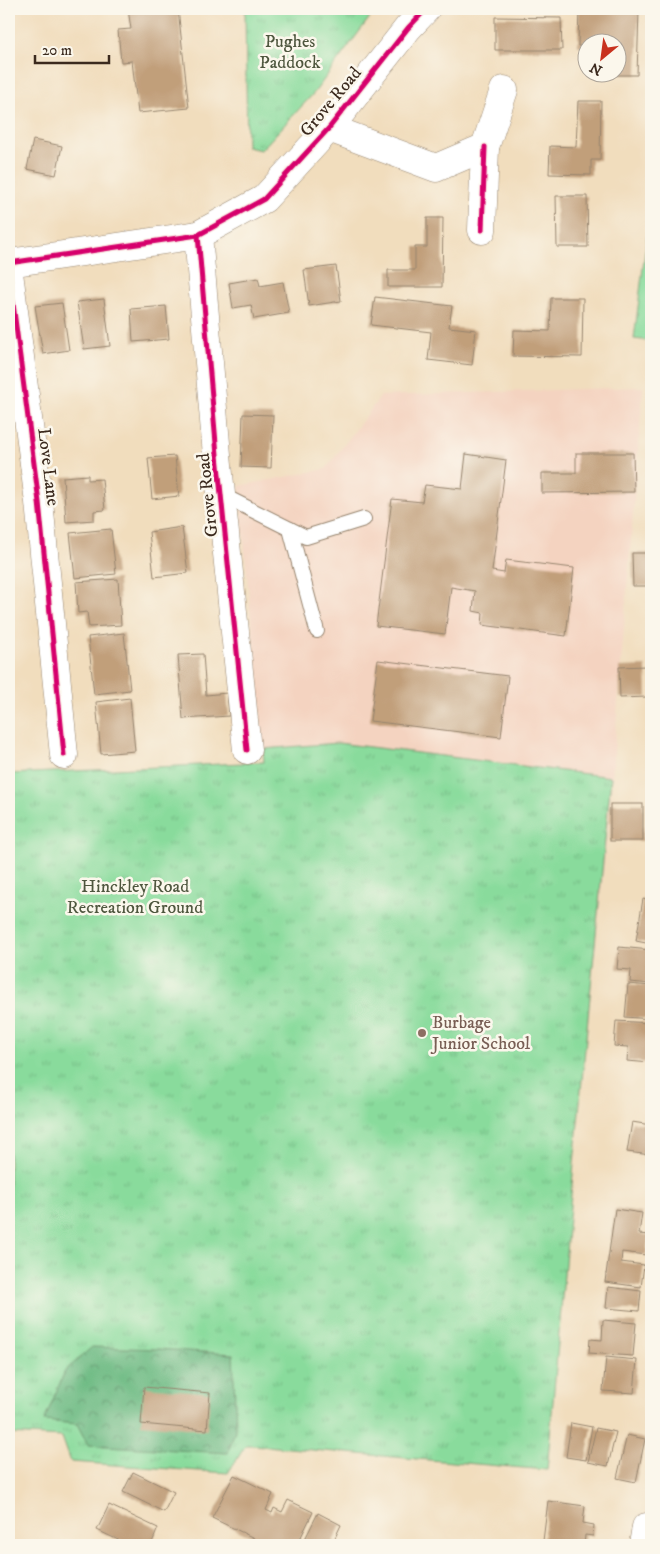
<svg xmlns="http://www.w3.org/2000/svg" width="660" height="1554" font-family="'IM FELL DW Pica',serif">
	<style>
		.built { fill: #f4d3c0 }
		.grass { fill: url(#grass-tufts); stroke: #62825d }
		.forest { fill: url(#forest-crowns); stroke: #547251 }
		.pitch { fill: #89db9c; stroke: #62825d }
		.building { fill: #c19f7a }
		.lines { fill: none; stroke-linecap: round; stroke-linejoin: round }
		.lane-casing { stroke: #96846e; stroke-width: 16 }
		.street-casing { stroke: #96846e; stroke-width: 29 }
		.lane { stroke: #fff; stroke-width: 14 }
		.street { stroke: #fff; stroke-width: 28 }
		.cycleway-casing { stroke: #fbf7ec; stroke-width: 8 }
		.cycleway { stroke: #d6006c; stroke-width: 5 }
		.education-dot { fill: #8d6e63; stroke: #fbf7ec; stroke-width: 2 }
		.labels { text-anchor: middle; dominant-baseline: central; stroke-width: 5; stroke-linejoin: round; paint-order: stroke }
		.park-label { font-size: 18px; fill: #4e563e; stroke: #fbf7ec }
		.street-label { font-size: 18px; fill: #3b2a1e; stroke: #fbf7ec }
		.education-label { font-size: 18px; fill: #785e54; stroke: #fbf7ec; text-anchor: start }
	</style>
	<defs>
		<pattern id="grass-tufts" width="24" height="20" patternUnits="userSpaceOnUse" patternTransform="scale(1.25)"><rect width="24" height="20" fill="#89db9c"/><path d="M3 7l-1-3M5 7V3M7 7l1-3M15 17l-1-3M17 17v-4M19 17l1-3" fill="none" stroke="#77bc86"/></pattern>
		<pattern id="forest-crowns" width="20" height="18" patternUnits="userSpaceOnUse" patternTransform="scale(1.25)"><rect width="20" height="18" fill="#6ebb84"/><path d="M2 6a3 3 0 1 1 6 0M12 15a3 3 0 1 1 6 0" fill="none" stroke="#5c986b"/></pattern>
	</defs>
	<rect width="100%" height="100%" fill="#fbf7ec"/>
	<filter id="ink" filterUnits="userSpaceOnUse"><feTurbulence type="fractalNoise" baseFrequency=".02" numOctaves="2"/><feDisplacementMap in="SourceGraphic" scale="10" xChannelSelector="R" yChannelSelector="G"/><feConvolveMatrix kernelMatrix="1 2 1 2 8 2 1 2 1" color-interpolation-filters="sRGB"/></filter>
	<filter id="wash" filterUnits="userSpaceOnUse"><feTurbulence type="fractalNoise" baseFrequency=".0096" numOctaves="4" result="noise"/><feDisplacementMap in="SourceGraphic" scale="20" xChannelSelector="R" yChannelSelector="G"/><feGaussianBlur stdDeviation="1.12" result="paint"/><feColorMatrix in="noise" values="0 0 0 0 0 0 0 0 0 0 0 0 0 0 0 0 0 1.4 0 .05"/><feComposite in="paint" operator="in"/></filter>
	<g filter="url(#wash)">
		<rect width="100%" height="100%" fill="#f1ddbd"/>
		<!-- built -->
		<polygon class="built" points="643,387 610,804 571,1195 547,1470 264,762 239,486 326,469 381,396"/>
		<!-- grass -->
		<g class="grass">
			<polygon points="245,9 376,9 314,93 261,150 247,147"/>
			<polygon points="338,743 611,777 571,1195 547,1470 253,1445 246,1445 228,1473 71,1462 62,1437 9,1434 9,774 264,762 263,749"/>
		</g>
		<!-- forest -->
		<polygon class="forest" points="92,1347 158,1349 233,1354 236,1427 228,1453 88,1445 77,1424 44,1421 65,1371"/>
		<!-- pitch -->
		<polygon class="pitch" points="650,212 651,212 651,341 634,339"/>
		<g id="blocks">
			<!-- building -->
			<g class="building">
				<polygon points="128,9 178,9 189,108 138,113 132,61 121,62 118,30 131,29"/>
				<polygon points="579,9 639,10 637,75 614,75 614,72 618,72 618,42 588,42 588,46 578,46"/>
				<polygon points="495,17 561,18 562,50 495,50"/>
				<polygon points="578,101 601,101 600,160 591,160 591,175 549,174 550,146 576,147"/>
				<polygon points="33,140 62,146 56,175 27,169"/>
				<polygon points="556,196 587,196 588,247 557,247"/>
				<polygon points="427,218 443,218 442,287 388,287 388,270 415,270 415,247 427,247"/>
				<polygon points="336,266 341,301 309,306 304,270"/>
				<polygon points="258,278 260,286 283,282 289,313 254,319 251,305 233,308 229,283"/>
				<polygon points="375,297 452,306 449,327 476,330 472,365 428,360 431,332 371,325"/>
				<polygon points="551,298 583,298 582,357 513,356 514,330 550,331"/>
				<polygon points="104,299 110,346 84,349 77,302"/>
				<polygon points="62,303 69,350 43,354 35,306"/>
				<polygon points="166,306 169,339 133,342 131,309"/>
				<polygon points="243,414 273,415 271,468 241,467"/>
				<polygon points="576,453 633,453 634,492 542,493 542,473 576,473"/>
				<polygon points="466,454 506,460 492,571 504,573 506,560 574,568 566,636 482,625 483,613 473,611 475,591 451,587 445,634 376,626 392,499 422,502 425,485 462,489"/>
				<polygon points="175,456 179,496 152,499 148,458"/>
				<polygon points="88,475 88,480 102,479 105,510 94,511 94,520 66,522 63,477"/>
				<polygon points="182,527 188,573 154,577 149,532"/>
				<polygon points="111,529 116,574 75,578 70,533"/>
				<polygon points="632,553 651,553 651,586 633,586"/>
				<polygon points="118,579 121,625 89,627 87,612 78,613 76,582"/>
				<polygon points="124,633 130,690 94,694 88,637"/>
				<polygon points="203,654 206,695 227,693 229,716 183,719 178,655"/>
				<polygon points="378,660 508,676 501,737 370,721"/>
				<polygon points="646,666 647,697 620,698 619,667"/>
				<polygon points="130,698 135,751 101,754 96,702"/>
				<rect x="610" y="804" width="33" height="37"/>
				<polygon points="649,808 651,808 651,830 650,830"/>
				<polygon points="643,899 651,901 651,944 636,941"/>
				<polygon points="619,947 651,950 651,984 630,982 631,970 617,969"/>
				<polygon points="628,984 651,986 651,1019 625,1017"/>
				<polygon points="616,1021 651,1023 651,1063 627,1061 628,1047 614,1046"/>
				<polygon points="632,1122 651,1125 651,1155 627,1152"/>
				<polygon points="615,1209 642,1213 639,1234 649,1235 646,1255 622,1252 621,1262 644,1265 641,1287 605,1282"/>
				<polygon points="608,1287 641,1291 639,1311 606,1308"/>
				<polygon points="603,1320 636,1323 633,1356 589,1353 590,1339 602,1340"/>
				<polygon points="606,1357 637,1360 634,1393 603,1391"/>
				<polygon points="144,1387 210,1393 207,1430 141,1424"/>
				<polygon points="571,1423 592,1427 586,1460 566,1457"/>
				<polygon points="596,1428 616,1432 608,1466 588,1462"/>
				<polygon points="627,1435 645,1439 636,1482 617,1478"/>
				<polygon points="133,1472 174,1492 164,1512 123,1492"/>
				<polygon points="234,1475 273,1494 266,1510 272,1513 274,1508 282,1512 288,1500 313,1512 297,1545 260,1545 252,1542 254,1538 212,1518"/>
				<polygon points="548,1501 585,1506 583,1523 594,1525 593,1536 585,1535 584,1545 543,1541"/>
				<polygon points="109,1505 158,1528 151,1545 129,1545 97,1530"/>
				<polygon points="318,1513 341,1525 333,1542 339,1545 302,1545"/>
			</g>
		</g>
	</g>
	<g filter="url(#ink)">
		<use href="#blocks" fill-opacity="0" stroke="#96846e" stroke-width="1"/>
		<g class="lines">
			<!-- lane casing -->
			<g class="lane-casing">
				<g id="lane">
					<polyline points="222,495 306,537 364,519"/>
					<polyline points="290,529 317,631"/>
				</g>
			</g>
			<!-- street casing -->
			<g class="street-casing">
				<g id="street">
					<polyline points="329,128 436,168 485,147 504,90"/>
					<polyline points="482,230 485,147"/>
					<polyline points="198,235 217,455 247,750"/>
					<polyline points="9,263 198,235 264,199 329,128 408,28 426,9"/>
					<polyline points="9,273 39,502 64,755"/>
					<polyline points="643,1545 646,1527"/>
				</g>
			</g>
			<!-- lane -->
			<use href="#lane" class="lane"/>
			<!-- street -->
			<use href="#street" class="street"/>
			<!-- cycleway casing -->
			<g class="cycleway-casing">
				<g id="cycleway">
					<polyline points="482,230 485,147"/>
					<polyline points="198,235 217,455 247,750"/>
					<polyline points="9,263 198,235 264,199 329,128 408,28 426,9"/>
					<polyline points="9,273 39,502 64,755"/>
				</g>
			</g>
			<!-- cycleway -->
			<use href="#cycleway" class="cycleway"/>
		</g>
	</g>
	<!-- markers -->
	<circle class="education-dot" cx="422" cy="1033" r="5"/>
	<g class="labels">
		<!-- park labels -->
		<g class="park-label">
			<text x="290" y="42">Pughes<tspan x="290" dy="21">Paddock</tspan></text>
			<text x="135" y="887">Hinckley Road<tspan x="135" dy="21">Recreation Ground</tspan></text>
		</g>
		<!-- street labels -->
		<g class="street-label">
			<text transform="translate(331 102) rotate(-50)">Grove Road</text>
			<text transform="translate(48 467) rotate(83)">Love Lane</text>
			<text transform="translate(208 495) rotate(-96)">Grove Road</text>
		</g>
		<!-- education labels -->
		<g class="education-label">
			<text x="432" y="1023">Burbage<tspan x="432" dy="21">Junior School</tspan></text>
		</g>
	</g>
	<!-- margin -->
	<rect width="660" height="1554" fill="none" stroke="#fbf7ec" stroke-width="30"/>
	<!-- north arrow -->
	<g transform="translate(602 58) rotate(209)"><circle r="24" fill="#fbf7ec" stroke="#aea59a"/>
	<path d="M0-4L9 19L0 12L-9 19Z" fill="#c8321e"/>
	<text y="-8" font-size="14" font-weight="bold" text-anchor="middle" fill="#3b2a1e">N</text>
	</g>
	<!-- scale -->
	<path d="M35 55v8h74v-8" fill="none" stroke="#3b2a1e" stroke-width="2.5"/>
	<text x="42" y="55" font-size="15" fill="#3b2a1e" stroke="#fbf7ec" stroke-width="4" paint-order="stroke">20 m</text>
</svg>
